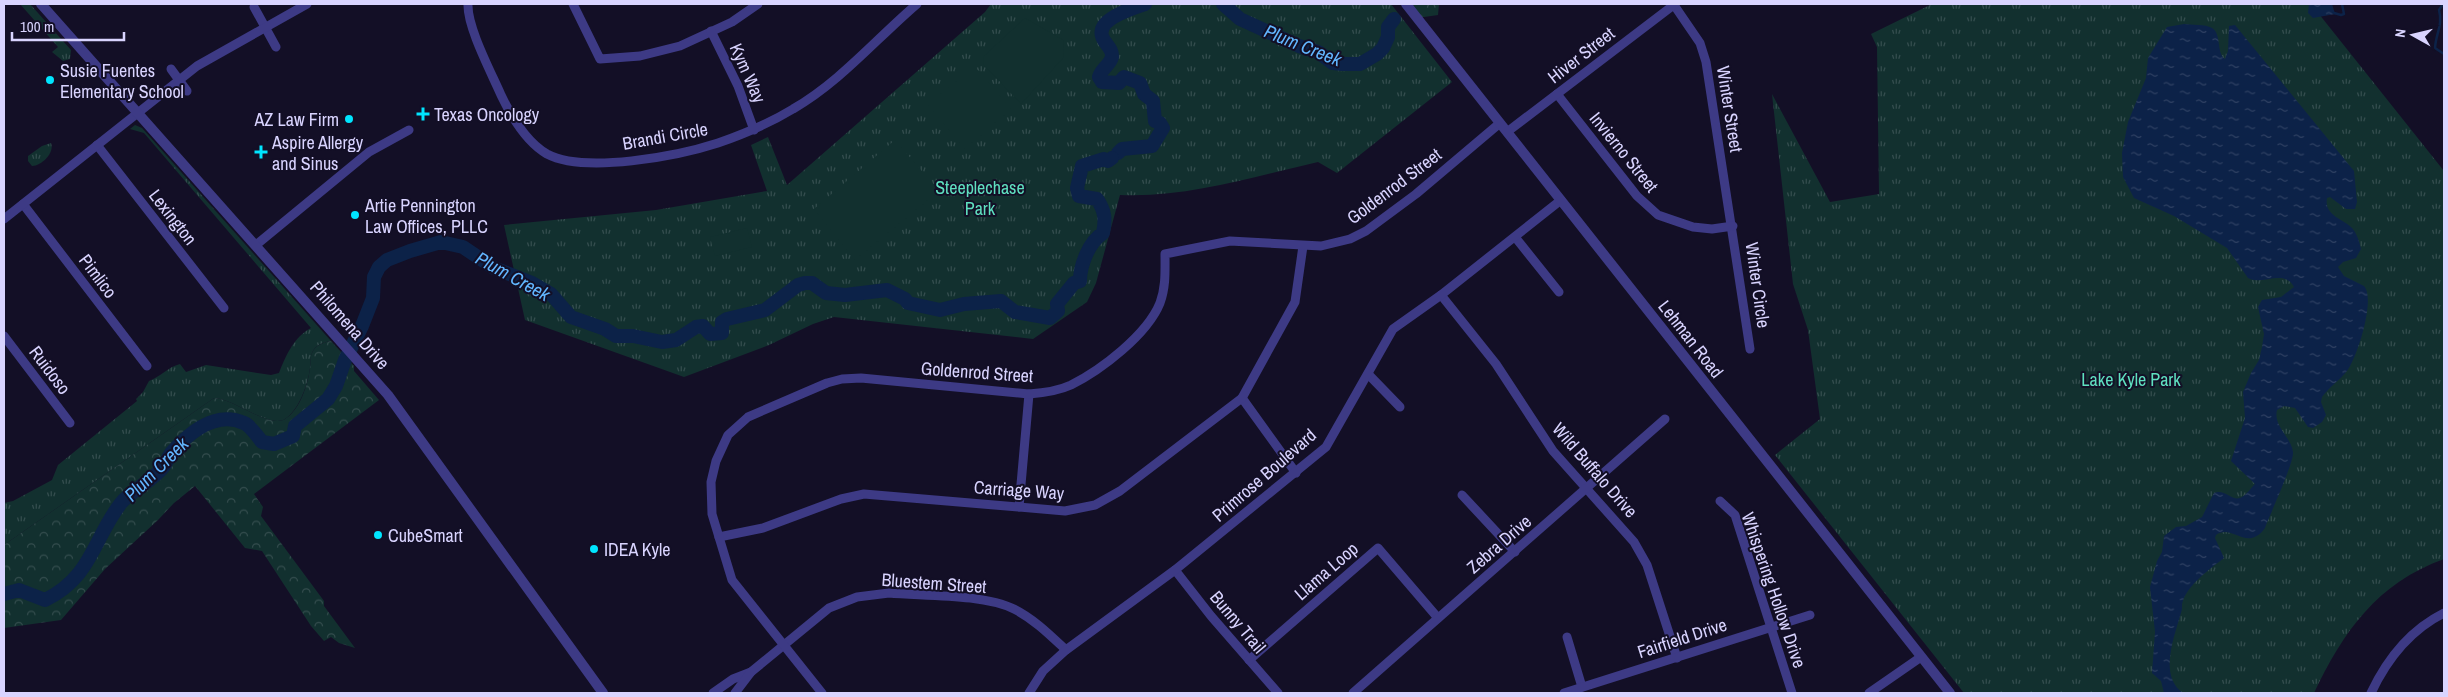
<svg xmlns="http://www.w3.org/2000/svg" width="2448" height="697" font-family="'Archivo Narrow',sans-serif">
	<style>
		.grass { fill: url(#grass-tufts) }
		.forest { fill: url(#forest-crowns) }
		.pitch { fill: #12302f }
		.water { fill: url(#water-ripples) }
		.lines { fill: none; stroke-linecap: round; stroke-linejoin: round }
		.stream { stroke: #0c2248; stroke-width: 2.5 }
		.river { stroke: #0c2248; stroke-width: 14 }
		.minor { stroke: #3d3a85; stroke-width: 9 }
		.tertiary { stroke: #3d3a85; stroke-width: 10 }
		.poi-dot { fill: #00e5ff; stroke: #130f26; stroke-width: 2 }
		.labels { text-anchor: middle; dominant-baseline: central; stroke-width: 4; stroke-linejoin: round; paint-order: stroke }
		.street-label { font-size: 18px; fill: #d9d4ff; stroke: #130f26 }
		.poi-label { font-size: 18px; fill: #d9d4ff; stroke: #130f26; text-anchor: start }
		.park-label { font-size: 18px; fill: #5fe0c0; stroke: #130f26 }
		.water-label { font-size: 19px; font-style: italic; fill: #62b6ff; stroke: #130f26 }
	</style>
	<defs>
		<pattern id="grass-tufts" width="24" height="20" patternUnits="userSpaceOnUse" patternTransform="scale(1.25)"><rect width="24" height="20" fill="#12302f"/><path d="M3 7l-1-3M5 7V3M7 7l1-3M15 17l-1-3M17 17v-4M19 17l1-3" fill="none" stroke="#344d4e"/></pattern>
		<pattern id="forest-crowns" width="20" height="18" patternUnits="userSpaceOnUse" patternTransform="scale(1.25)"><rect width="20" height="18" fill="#12302f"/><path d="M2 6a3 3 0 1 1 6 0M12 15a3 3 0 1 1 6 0" fill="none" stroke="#344d4e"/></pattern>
		<pattern id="water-ripples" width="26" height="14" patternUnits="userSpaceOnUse" patternTransform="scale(1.25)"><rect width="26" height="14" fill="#0c2248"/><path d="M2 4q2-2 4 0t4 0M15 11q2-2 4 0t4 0" fill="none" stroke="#2f4163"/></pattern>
	</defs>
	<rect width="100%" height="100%" fill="#130f26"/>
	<!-- grass -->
	<g class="grass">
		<polygon points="20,4 30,4 71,50 70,59 63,61 52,52 58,47"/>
		<path d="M 991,4 L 1391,4 L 1452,82 L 1337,173 L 1318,162 C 1252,177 1187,198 1120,195 L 1096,283 L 1087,302 L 1033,339 L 834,317 L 813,324 L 769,345 L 684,377 L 525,320 L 504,225 L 656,210 L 767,191 L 751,145 L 768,137 L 787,185 L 985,12 Z"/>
		<path d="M 1932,4 L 2311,4 L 2444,171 L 2444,559 C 2377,583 2343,632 2314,693 L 1964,693 L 1775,455 L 1820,419 L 1808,330 L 1793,284 L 1772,94 L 1830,202 L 1879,194 L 1877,47 L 1871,34 Z"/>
		<path d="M 135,125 L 142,128 L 331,341 C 323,342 315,345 312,353 C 310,357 311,364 310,368 C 308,384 299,410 285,419 C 269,429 233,398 214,398 L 4,545 L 4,503 L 13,501 L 52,480 L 58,465 L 137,401 L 136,399 L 143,392 L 149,381 C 160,377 168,367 180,364 L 186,372 L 206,365 L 271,375 L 279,373 C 286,355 294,337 311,328 L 144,133 L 130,129 Z"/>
		<path d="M 51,143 C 55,153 41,166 32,166 L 28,161 L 28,156 L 42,146 Z"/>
	</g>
	<!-- forest -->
	<g class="forest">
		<polygon points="1406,4 1439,4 1438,15 1417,18"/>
		<path d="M 331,341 L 354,366 L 354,371 L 379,400 L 254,494 L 263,507 L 261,516 L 324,601 L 324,606 L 355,648 L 339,643 L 331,637 L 324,641 L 311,626 L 262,551 L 245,548 L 195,486 L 174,503 L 158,520 L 105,569 L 61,620 L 4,628 L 4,545 L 214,398 C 233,398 269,429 285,419 C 300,410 308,384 310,368 C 311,363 310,357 312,353 C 315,345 324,342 331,341 Z"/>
	</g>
	<!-- pitch -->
	<g class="pitch">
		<polygon points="1025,18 1063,40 1064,57 1021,104 983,64 984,56"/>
		<polygon points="969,70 978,70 1011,109 965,149 928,105"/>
		<polygon points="895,140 939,191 855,260 814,209"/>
		<polygon points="747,228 752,247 715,256 710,237"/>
	</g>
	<!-- water -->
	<g class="water">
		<polygon points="2309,4 2332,4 2335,14 2313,18 2308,13"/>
		<path d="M 2184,24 C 2192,25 2205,24 2212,28 C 2222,34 2216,53 2225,59 L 2228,51 L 2229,26 L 2235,25 L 2354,171 L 2357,202 L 2355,209 L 2346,209 L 2330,197 L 2327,198 C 2324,215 2341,218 2351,227 C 2357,233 2359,241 2361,249 L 2356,258 L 2343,262 L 2338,267 L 2344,276 L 2364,286 C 2376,299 2357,358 2347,371 C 2339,381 2329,387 2322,397 L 2321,402 L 2326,415 L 2322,422 L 2313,428 L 2308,427 L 2295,408 L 2284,406 L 2277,410 C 2273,426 2291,437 2293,452 C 2294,463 2270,514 2265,528 C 2247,553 2232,523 2216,535 L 2215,538 L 2224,558 C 2211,568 2180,590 2182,609 C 2176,633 2157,675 2183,693 L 2164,693 L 2161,681 L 2152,673 L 2155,632 L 2150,587 L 2157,561 L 2162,552 L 2164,536 L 2176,527 L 2186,526 L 2202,517 L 2214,493 C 2225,488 2233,503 2242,497 C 2247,494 2251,488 2255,484 L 2231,461 L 2245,418 L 2243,392 L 2251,373 L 2259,360 L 2262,347 L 2264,334 L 2258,307 L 2262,300 L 2281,297 L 2294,287 C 2284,268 2262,286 2248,278 L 2227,248 L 2174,216 L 2134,198 L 2123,177 L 2122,153 L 2128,122 L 2146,78 L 2148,58 L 2167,27 Z"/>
	</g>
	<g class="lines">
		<!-- stream -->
		<g class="stream">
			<path d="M 2443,4 L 2439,10 C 2443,25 2436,33 2435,48 L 2444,54"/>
			<polyline points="2334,13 2341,15 2344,14 2342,4"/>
		</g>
		<!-- river -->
		<g class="river">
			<polyline points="1223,4 1240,19 1299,46 1318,52 1333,63 1342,64 1360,64 1377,54 1383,48 1388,37 1388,27 1394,19"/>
			<path d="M 1118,153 L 1122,149 L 1152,146 L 1163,128 L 1160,123 L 1155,121 L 1153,101 L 1144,94 L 1140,83 L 1124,77 L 1119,83 L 1102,82 L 1099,77 C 1101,69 1110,65 1112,57 C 1113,48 1104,44 1102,36 C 1097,19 1133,8 1145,4"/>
			<path d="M 4,594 L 19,590 L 45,600 C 92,577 93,539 121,503 C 133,489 153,481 164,466 C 167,462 168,456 172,452 C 189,433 215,410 244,423 C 251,426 257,436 262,442 L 274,444 L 293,436 L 295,426 L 328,399 L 336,386 L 345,360 L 362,326 L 373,298 L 374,277 L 379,267 L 387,260 L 410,251 L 441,242 L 463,247 L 494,268 L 532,283 L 551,294 L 571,317 L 605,329 L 616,336 L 633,336 L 662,342 L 676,340 L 696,327 L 703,326 L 710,334 L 722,333 L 722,322 L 727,319 L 765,310 L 798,285 L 805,283 L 812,283 L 826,293 L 845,295 L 887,290 L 905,299 L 908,303 L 940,310 L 964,304 L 1001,301 L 1015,312 L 1050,318 L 1058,311 L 1057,304 L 1074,283 L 1080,281 C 1080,265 1089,242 1103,233 C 1106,219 1105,211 1097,199 L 1079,196 L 1077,188 L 1082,166 L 1104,159 L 1108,161 L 1112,158"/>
		</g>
		<!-- minor -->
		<g class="minor">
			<path d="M 468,4 C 467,27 491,72 501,95 C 511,116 526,142 547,154 C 585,174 678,156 718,143 C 744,134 770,123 793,109 C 840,82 876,39 917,4"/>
			<polyline points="573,4 600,59 640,56 680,46 732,22 758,4"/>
			<polyline points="1674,5 1700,43 1706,62 1750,349"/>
			<polyline points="254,7 276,47"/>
			<polyline points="711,31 738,86 754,130"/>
			<polyline points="171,69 187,91"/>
			<polyline points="1557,94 1637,196 1658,215 1693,227 1712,229 1733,226"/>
			<polyline points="1507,132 1675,4"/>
			<polyline points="97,145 224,308"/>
			<polyline points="23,204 147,366"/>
			<polyline points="4,219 197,66 307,4"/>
			<polyline points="1515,237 1559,292"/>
			<polyline points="256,245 369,152 409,130"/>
			<polyline points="1441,295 1496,364 1553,451 1634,542 1647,565 1677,658"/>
			<polyline points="4,336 70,423"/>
			<polyline points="1368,374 1400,407"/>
			<polyline points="1242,398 1296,473"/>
			<polyline points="1462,495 1515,552"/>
			<polyline points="1720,501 1735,515 1792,693"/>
			<polyline points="1019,507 1029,394"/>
			<polyline points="719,537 763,528 841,499 864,494 1065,511 1095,505 1120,491 1242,398 1295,302 1303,246"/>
			<polyline points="1175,570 1211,616 1278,693"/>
			<polyline points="1567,637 1582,687"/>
			<polyline points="1249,660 1378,548 1438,618"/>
			<polyline points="713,693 733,679 751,672"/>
			<path d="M 735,693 L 751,672 L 829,608 L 857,597 L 889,593 C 924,596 984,594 1014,609 C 1034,619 1050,635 1066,650"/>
			<path d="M 822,693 L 732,580 L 712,514 L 711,482 L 716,461 L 728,435 L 748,417 L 827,383 L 842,379 L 861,378 L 1029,394 C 1043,393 1058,391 1071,385 C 1101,370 1147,335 1160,303 C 1166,287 1165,271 1165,254 L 1230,241 L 1321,246 L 1350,239 L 1366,231 L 1416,194 L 1500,123"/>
			<polyline points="1029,693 1043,671 1066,650 1175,570 1326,447 1393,329 1441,295 1561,200"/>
			<polyline points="1353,693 1665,419"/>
			<polyline points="1564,693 1810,615"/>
			<polyline points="1869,693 1921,657"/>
			<path d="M 2371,693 C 2387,659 2410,630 2444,613"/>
		</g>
		<!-- tertiary -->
		<g class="tertiary">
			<polyline points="41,4 388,395 603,693"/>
			<polyline points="1406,4 1950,693"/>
		</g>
	</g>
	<!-- markers -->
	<g class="poi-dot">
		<circle cx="50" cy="80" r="5"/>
		<path d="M420.5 106.5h5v5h5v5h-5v5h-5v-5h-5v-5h5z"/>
		<circle cx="349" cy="119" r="5"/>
		<path d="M258.5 144.5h5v5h5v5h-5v5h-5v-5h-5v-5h5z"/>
		<circle cx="355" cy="215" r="5"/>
		<circle cx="378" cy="535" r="5"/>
		<circle cx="594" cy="549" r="5"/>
	</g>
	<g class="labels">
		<!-- street labels -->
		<g class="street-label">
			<text transform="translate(1581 55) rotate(-38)">Hiver Street</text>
			<text transform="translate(748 73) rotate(66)">Kym Way</text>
			<text transform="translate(1730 109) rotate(81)">Winter Street</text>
			<text transform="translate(665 136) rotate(-10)">Brandi Circle</text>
			<text transform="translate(1624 152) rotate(51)">Invierno Street</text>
			<text transform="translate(1394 186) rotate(-37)">Goldenrod Street</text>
			<text transform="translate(173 217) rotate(52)">Lexington</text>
			<text transform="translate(98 276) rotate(53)">Pimlico</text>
			<text transform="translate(1758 285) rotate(82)">Winter Circle</text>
			<text transform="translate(350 325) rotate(49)">Philomena Drive</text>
			<text transform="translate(1691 339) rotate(52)">Lehman Road</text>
			<text transform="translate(50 370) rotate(53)">Ruidoso</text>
			<text transform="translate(977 372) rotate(4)">Goldenrod Street</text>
			<text transform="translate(1595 470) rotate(49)">Wild Buffalo Drive</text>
			<text transform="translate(1264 475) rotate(-41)">Primrose Boulevard</text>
			<text transform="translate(1019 490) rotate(4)">Carriage Way</text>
			<text transform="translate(1499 544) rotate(-41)">Zebra Drive</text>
			<text transform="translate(1326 571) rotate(-41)">Llama Loop</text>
			<text transform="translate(934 583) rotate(4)">Bluestem Street</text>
			<text transform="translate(1774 590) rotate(71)">Whispering Hollow Drive</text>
			<text transform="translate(1238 622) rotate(50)">Bunny Trail</text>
			<text transform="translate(1682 638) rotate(-18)">Fairfield Drive</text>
		</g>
		<!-- poi labels -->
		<g class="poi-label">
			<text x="60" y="70">Susie Fuentes<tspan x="60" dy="21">Elementary School</tspan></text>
			<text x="434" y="114">Texas Oncology</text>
			<text x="339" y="119" text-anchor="end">AZ Law Firm</text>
			<text x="272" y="142">Aspire Allergy<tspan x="272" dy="21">and Sinus</tspan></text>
			<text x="365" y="205">Artie Pennington<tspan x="365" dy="21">Law Offices, PLLC</tspan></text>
			<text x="388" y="535">CubeSmart</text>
			<text x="604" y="549">IDEA Kyle</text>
		</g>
		<!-- park labels -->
		<g class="park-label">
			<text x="980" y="187">Steeplechase<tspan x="980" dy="21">Park</tspan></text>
			<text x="2131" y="379">Lake Kyle Park</text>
		</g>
		<!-- water labels -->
		<g class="water-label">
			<text transform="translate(1303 45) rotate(22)">Plum Creek</text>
			<text transform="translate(513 276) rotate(29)">Plum Creek</text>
			<text transform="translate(156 469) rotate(-45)">Plum Creek</text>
		</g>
	</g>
	<!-- border -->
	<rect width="2448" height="697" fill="none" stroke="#d9d4ff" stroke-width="10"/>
	<!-- north arrow -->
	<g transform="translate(2413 35) rotate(278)" stroke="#130f26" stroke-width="4" paint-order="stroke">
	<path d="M0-4L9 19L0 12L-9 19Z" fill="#d9d4ff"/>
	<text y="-8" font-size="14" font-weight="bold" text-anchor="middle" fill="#d9d4ff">N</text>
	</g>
	<!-- scale -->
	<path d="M12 32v8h112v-8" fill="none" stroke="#d9d4ff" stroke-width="2.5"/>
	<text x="20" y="32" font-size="15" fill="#d9d4ff" stroke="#130f26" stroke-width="4" paint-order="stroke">100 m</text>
</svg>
